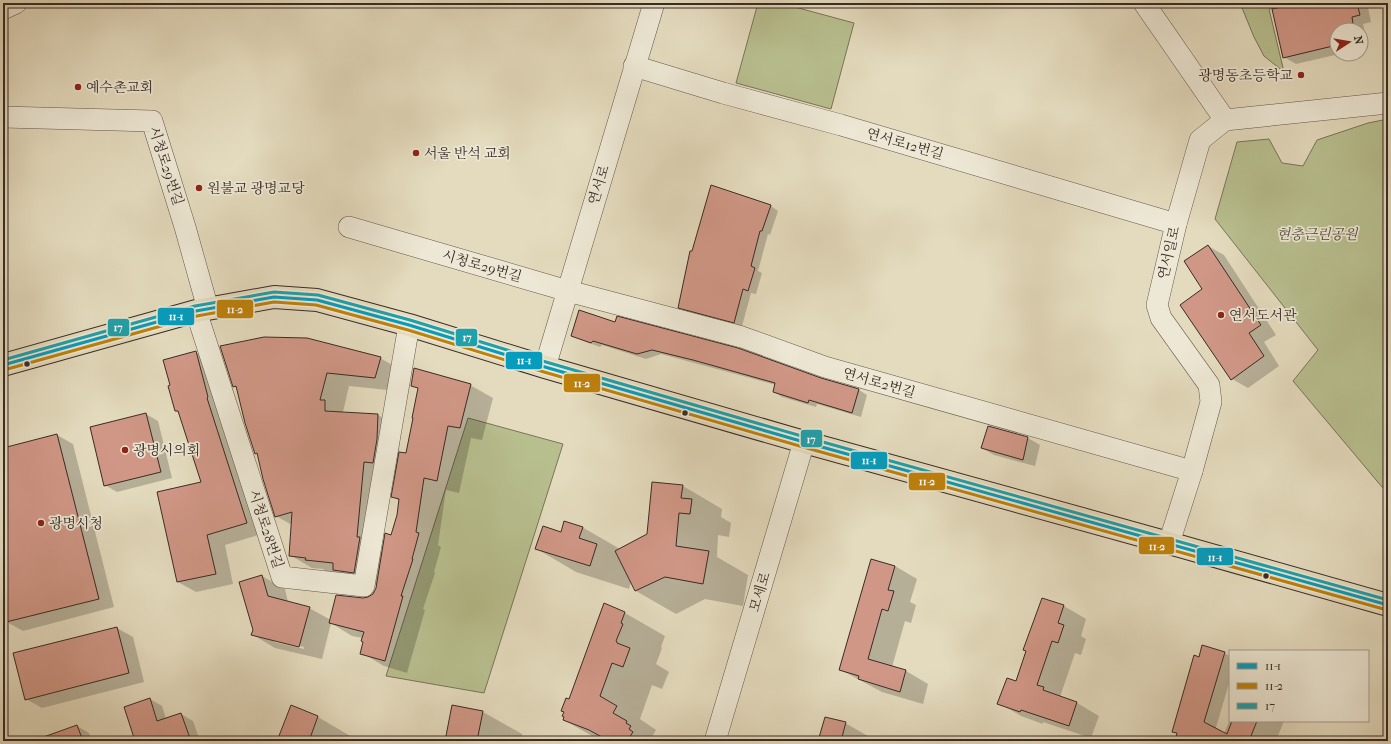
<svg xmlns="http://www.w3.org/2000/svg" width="1391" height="744" font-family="'IM FELL French Canon','Noto Serif KR',serif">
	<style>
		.green { fill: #b8bf8f; stroke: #78755a }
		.shadow { fill: #0003; fill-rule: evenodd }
		.building { fill: #d09786; stroke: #392b25 }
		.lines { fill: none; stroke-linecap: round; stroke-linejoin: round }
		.minor-casing { stroke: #64574b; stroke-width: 22 }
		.major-casing { stroke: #392b25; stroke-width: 24 }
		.minor { stroke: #ede8d5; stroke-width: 21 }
		.major { stroke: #e4dbbe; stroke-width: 22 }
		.bus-1-casing { stroke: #ede8d5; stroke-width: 6 }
		.bus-2-casing { stroke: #ede8d5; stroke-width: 6 }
		.bus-3-casing { stroke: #ede8d5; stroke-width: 6 }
		.bus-1 { stroke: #069cbd; stroke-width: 3 }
		.bus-2 { stroke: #be810b; stroke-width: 3 }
		.bus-3 { stroke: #20a0aa; stroke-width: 3 }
		.poi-dot { fill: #8f2418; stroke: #ede8d5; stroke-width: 1.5 }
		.bus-dot { fill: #392b25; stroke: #ede8d5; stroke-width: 1.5 }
		.labels { text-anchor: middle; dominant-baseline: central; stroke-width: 3.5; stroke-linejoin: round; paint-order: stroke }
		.poi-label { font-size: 14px; fill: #392b25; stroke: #ede8d5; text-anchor: start }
		.street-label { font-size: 14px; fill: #392b25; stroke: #ede8d5 }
		.park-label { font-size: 14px; font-style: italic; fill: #52493a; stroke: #ede8d5 }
		.line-badge { stroke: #ede8d5; stroke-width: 1.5 }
		.badge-label { font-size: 11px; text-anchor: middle; font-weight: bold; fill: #fff }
	</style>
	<rect width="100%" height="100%" fill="#e4dbbe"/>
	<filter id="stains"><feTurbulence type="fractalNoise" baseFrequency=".005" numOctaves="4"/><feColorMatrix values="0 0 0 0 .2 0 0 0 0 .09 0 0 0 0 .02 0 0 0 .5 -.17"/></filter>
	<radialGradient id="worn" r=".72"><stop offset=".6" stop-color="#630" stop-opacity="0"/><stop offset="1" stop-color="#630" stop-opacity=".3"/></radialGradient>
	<!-- green -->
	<g class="green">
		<polygon points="758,3 780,3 854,23 831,109 736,83"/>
		<polygon points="1240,3 1293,3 1269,9 1284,72 1264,56 1254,37"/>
		<polygon points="1388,119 1388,491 1382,487 1293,381 1318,350 1215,219 1237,142 1269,139 1282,163 1303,166 1317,140 1368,123"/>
		<polygon points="468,418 563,444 484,693 386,676"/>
	</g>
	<!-- shadow -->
	<g class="shadow">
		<polygon points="1304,3 1367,3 1371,22 1363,24 1368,47 1361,49 1361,30 1337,30 1337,54 1339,54 1296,64 1284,57"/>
		<polygon points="771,206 778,211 770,235 768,234 758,271 762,273 756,294 751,293 742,326 687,312 679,307"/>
		<polygon points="1208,246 1224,255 1276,335 1264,342 1279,366 1248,388 1232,379 1203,289"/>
		<polygon points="615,323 859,390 867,395 861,417 817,404 816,407 782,397 774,392 776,385 661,354 646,359 602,345 600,347 581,340 572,335"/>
		<polygon points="195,352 213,363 265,533 225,545 233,584 196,592 178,582 202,483 180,413 176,411 171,386"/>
		<path d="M 380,358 L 403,371 L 397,391 L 349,386 L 343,412 L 345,413 L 378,415 L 400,428 L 399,453 L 407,455 L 419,389 L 412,385 L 470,385 L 493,398 L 482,440 L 471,438 L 459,493 L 446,490 L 438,545 L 441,547 L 434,572 L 435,573 L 423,609 L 425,610 L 407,673 L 384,666 L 362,653 L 364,642 L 363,638 L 352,636 L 331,623 L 322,659 L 275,648 L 253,635 L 254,630 L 240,582 L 262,576 L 285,589 L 288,602 L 309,608 L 331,620 L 363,599 L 369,598 L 374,594 L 377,585 L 356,582 L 328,573 L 323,569 L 312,568 L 290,555 L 292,525 L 276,516 L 258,454 L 256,453 L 238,389 L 234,386 ZM 386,474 L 396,475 L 393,497 L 400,501 L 398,515 L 392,536 L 383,552 L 379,549 ZM 274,640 L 304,647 L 304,649 L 274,642 Z"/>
		<polygon points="146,414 158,421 172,478 117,492 105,485"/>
		<polygon points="988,427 1028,438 1040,445 1035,466 994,455 982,448"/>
		<polygon points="57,435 73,444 114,607 23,631 7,622 3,605 3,449"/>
		<polygon points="683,486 722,509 721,517 731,523 729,537 718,535 717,557 748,575 743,606 705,599 676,614 636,591 631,582 629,589 576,572 537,549 562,533 582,527 620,549 648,535"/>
		<polygon points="895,566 917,579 910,602 916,605 911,623 905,621 892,667 906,671 928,684 923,704 882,692 841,670"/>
		<polygon points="1042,599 1064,606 1086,619 1081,636 1086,639 1081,655 1075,653 1060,697 1077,703 1099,716 1091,738 1043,722 1043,724 1021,716 999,703 1016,682"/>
		<polygon points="604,605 625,613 665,636 661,647 662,648 656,664 669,672 662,689 652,685 640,719 656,730 652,737 659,741 601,741 564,720 570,700"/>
		<polygon points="117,628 133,637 144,682 42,708 26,699 14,654"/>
		<polygon points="1224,653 1230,656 1230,680 1212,741 1176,741 1178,734 1173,731 1199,658"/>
		<polygon points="150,699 162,706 166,719 181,714 193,721 200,741 136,741"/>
		<polygon points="291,706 318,717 357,740 357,741 278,741"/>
		<polygon points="483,712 522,734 521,741 446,741"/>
		<polygon points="1230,719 1230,721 1284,721 1276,741 1221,741"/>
		<polygon points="845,723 868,736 866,741 819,741"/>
		<polygon points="77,726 89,733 92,741 54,741"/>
	</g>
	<!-- building -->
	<g class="building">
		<polygon points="1300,3 1357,3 1360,15 1352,17 1354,30 1337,30 1337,45 1283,58 1272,9"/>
		<polygon points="711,185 771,205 762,231 760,231 751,266 755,268 748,291 743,289 734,323 678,308 690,251 692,251"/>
		<polygon points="1208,245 1261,325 1249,333 1264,356 1231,380 1180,305 1202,289 1184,261"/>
		<polygon points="579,310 615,322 617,316 738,348 821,378 859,389 852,413 809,400 808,403 773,392 775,383 693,360 652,350 637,354 593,341 591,343 571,336"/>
		<polygon points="264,337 307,338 381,357 375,378 327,373 320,400 325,400 325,411 378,414 377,439 373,463 364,462 357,537 360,537 354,573 333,570 333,563 305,560 306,558 289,556 292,512 275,517 263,479 257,453 255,454 245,423 236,386 233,387 220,346"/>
		<polygon points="196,351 208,397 207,398 247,523 207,535 216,574 177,582 157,492 201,482 178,411 175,411 168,386 170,385 163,360"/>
		<polygon points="414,368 471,384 460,428 448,426 437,481 424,478 416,532 419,533 412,559 413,559 401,596 403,596 385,661 360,654 363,642 361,641 364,632 329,623 336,595 363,598 368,597 373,594 376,588 385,533 391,535 397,515 399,499 391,497 399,452 406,453 413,418 412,418 418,388 411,386"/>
		<polygon points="146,413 161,472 104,486 90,427"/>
		<polygon points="988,426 1028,437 1023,460 981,448"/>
		<polygon points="57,434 99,599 6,622 3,609 3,448"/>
		<polygon points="652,482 683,485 681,498 692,499 690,514 679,513 676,546 709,551 703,584 665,577 635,591 615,551 647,534"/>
		<polygon points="564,521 583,527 579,538 597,544 590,566 535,549 543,526 561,532"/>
		<polygon points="871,559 895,566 888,590 894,591 888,611 882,609 868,659 906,670 900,692 858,679 859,676 839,670"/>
		<polygon points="262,575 268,596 310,607 299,647 251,635 253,630 239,582"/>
		<polygon points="1042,598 1064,605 1058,623 1064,625 1058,643 1052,641 1037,685 1044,687 1043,690 1077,702 1069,726 1021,710 1020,712 997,704 1007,678 1016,681 1026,651 1023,650"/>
		<polygon points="604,603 625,612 621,623 623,624 616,641 617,642 617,643 630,648 623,667 612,663 600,696 617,706 613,713 627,721 626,723 631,726 629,729 633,732 627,741 609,741 589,730 563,720 564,717 562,716 564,712 561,711 566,698 569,699"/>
		<polygon points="117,627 129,673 25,700 13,653"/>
		<polygon points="1202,645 1225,652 1204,722 1227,734 1232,721 1257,721 1249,741 1175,741 1177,733 1172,732 1194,655 1199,657"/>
		<polygon points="150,698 157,721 181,713 191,741 135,741 124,707"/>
		<polygon points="291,705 318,716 309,741 277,741"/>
		<polygon points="452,705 483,711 477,741 445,741"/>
		<polygon points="825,717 846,722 841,741 818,741"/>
		<polygon points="77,725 83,741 39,741 38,739"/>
	</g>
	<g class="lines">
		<!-- minor casing -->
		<g class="minor-casing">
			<g id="minor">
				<polyline points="1144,3 1225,120"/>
				<polyline points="3,9 16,3"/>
				<polyline points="634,66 723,93 841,125 1176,224"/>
				<polyline points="3,117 152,121 185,227 208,309"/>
				<polyline points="349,227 568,291 742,337 825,367 1192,471"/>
				<polyline points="196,311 282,577 364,586 409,325"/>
				<polyline points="545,367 654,3"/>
				<polyline points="1169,543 1192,471 1211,402 1209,385 1161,318 1157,305 1176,224 1200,140 1225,120 1388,103"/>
				<polyline points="715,741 804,442"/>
			</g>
		</g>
		<!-- major casing -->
		<g class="major-casing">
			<polyline id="major" points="3,365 196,311 274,297 317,300 409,325 545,367 804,442 1183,547 1388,605"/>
		</g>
		<!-- minor -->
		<use href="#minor" class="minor"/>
		<!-- major -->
		<use href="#major" class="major"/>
		<!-- bus-1 casing -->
		<g class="bus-1-casing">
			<polyline id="bus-1" points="3,365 196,311 274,297 317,300 409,325 545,367 804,442 1388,605"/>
		</g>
		<!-- bus-2 casing -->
		<g class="bus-2-casing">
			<polyline id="bus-2" points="4,370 197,316 274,302 316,305 408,330 544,372 803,447 1387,610"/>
		</g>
		<!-- bus-3 casing -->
		<g class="bus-3-casing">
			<polyline id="bus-3" points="3,360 195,306 274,292 318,295 410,320 546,362 805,437 1388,600"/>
		</g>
		<!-- bus-1 -->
		<use href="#bus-1" class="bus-1"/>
		<!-- bus-2 -->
		<use href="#bus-2" class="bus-2"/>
		<!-- bus-3 -->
		<use href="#bus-3" class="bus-3"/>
	</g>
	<!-- markers -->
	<g class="poi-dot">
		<circle cx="1301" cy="75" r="4"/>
		<circle cx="78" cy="87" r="4"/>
		<circle cx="416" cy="153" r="4"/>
		<circle cx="199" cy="188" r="4"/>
		<circle cx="1221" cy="315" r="4"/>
		<circle cx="125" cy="450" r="4"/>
		<circle cx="41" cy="523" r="4"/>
	</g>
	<g class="bus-dot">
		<circle cx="27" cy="364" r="3.5"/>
		<circle cx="685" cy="413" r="3.5"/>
		<circle cx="1266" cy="576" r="3.5"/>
	</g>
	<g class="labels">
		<!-- poi labels -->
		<g class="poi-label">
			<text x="1293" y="75" text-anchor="end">광명동초등학교</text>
			<text x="86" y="87">예수촌교회</text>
			<text x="424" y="153">서울 반석 교회</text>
			<text x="207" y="188">원불교 광명교당</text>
			<text x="1229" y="315">연서도서관</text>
			<text x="133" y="450">광명시의회</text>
			<text x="49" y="523">광명시청</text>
		</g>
		<!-- street labels -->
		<g class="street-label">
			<text transform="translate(905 144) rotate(16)">연서로12번길</text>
			<text transform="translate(166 166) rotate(72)">시청로29번길</text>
			<text transform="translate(599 185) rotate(-73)">연서로</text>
			<text transform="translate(1169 253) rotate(-77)">연서일로</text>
			<text transform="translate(482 266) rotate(16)">시청로29번길</text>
			<text transform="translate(879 383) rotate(16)">연서로2번길</text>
			<text transform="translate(266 529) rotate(72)">시청로28번길</text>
			<text transform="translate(760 592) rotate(-73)">모세로</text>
		</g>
		<!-- park labels -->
		<g class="park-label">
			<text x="1317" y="234">현충근린공원</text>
		</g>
	</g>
	<g class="line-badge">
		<rect x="216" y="299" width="38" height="20" rx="4" fill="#be810b"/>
		<rect x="157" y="307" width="38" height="19" rx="4" fill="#069cbd"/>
		<rect x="107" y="318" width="23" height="19" rx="4" fill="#20a0aa"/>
		<rect x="455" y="328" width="23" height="19" rx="4" fill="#20a0aa"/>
		<rect x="505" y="351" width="38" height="19" rx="4" fill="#069cbd"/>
		<rect x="563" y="373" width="38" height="20" rx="4" fill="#be810b"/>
		<rect x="800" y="429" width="23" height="19" rx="4" fill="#20a0aa"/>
		<rect x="850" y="451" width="38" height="19" rx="4" fill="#069cbd"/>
		<rect x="908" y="472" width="38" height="19" rx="4" fill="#be810b"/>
		<rect x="1138" y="536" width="37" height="19" rx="4" fill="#be810b"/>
		<rect x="1196" y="547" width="38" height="19" rx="4" fill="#069cbd"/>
	</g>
	<g class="badge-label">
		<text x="235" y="313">11-2</text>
		<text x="176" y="320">11-1</text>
		<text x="118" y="331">17</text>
		<text x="467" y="341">17</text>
		<text x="524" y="364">11-1</text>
		<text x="582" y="387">11-2</text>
		<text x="811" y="443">17</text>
		<text x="869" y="464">11-1</text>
		<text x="927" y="485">11-2</text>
		<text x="1157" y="550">11-2</text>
		<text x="1215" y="561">11-1</text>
	</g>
	<!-- margin -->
	<rect width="1391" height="744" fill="none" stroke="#e4dbbe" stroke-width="16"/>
	<rect x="4" y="4" width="1383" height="736" fill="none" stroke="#392b25" stroke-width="2"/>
	<rect x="8" y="8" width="1375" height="728" fill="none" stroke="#392b25"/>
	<!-- legend -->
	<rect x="1229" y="650" width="140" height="72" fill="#ede8d5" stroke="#a59c8f"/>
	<rect x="1237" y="663" width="20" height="6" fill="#069cbd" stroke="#a59c8f"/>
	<text x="1265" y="670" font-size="12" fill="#392b25">11-1</text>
	<rect x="1237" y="683" width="20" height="6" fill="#be810b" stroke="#a59c8f"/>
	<text x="1265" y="690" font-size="12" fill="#392b25">11-2</text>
	<rect x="1237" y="703" width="20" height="6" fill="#20a0aa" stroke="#a59c8f"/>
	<text x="1265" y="710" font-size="12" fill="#392b25">17</text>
	<!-- north arrow -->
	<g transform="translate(1349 42) rotate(78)"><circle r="19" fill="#ede8d5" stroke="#a59c8f"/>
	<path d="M0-3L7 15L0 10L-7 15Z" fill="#8f2418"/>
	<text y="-6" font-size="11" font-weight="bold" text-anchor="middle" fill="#392b25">N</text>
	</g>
	<rect width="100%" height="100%" filter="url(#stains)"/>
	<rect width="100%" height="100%" fill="url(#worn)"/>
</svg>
